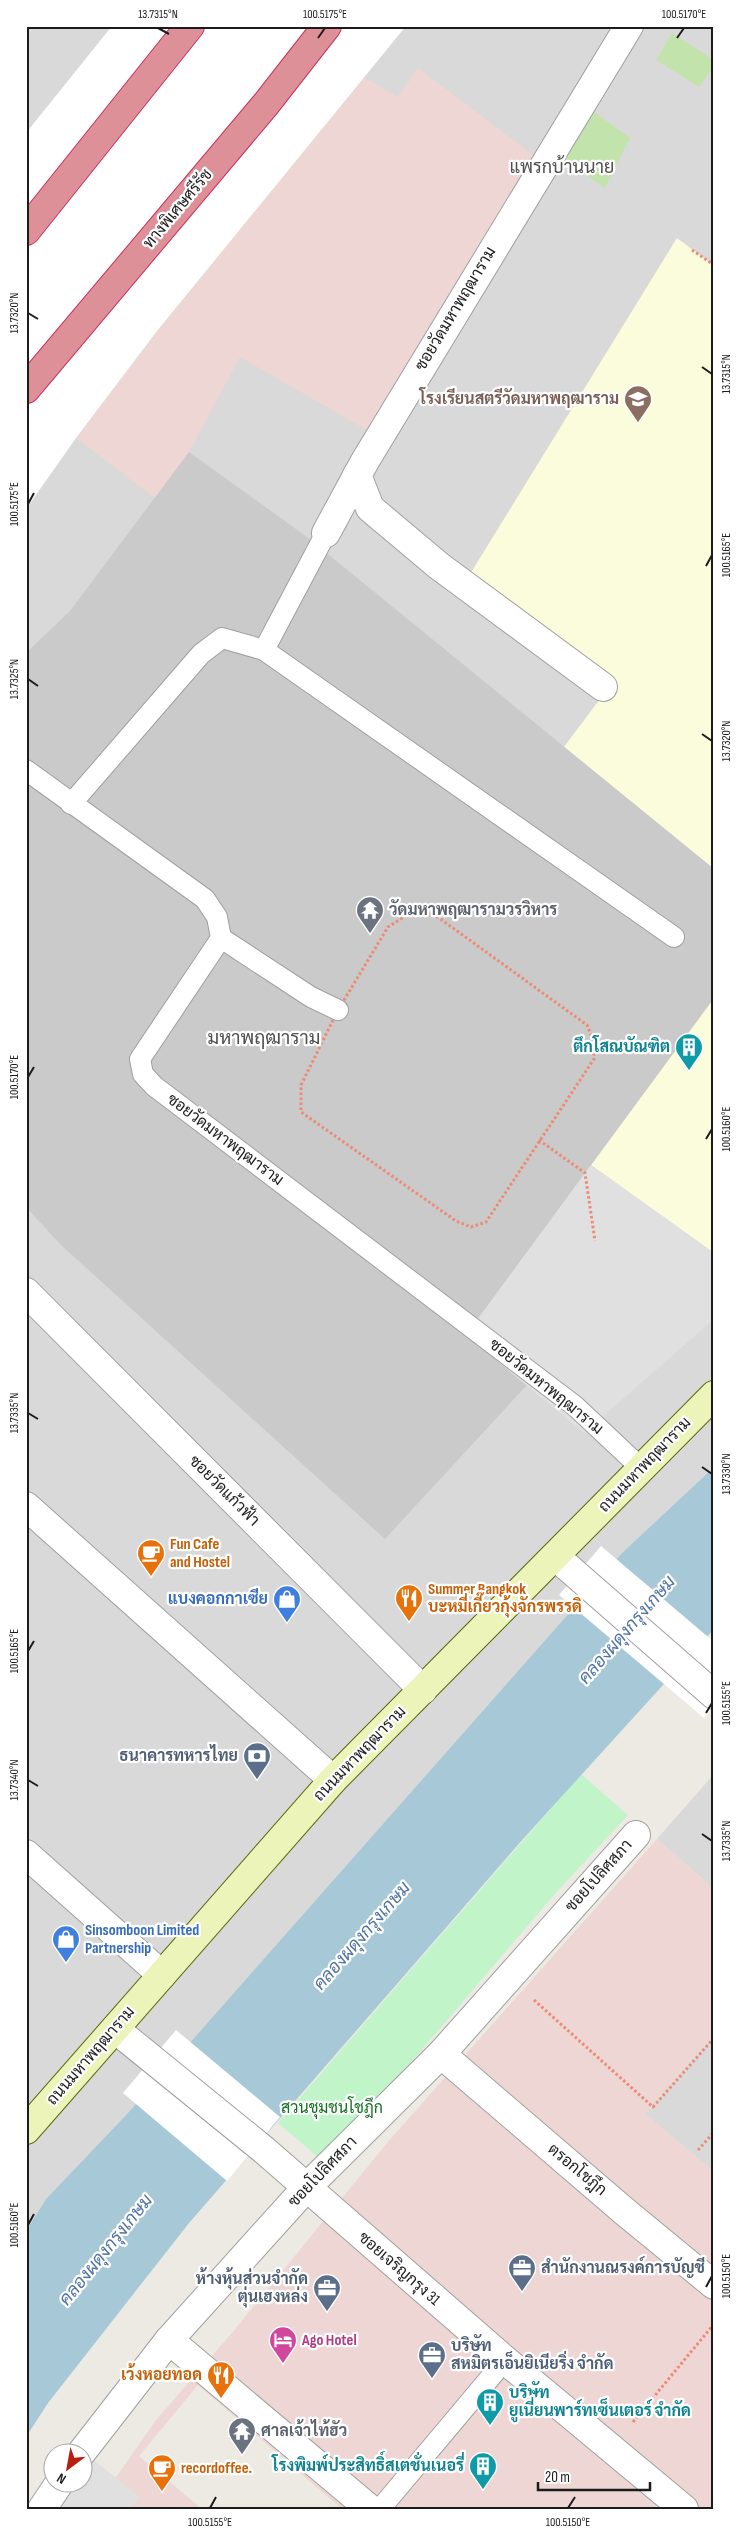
<svg xmlns="http://www.w3.org/2000/svg" width="740" height="2535" font-family="'Sofia Sans Condensed',Sarabun,sans-serif">
	<style>
		.residential { fill: #dad9d9 }
		.commercial { fill: #edd6d3 }
		.education { fill: #fafcdc }
		.religious { fill: #cacaca }
		.grass { fill: #c3e3ac }
		.park { fill: #c2f4ca }
		.parking { fill: #e0e0e0 }
		.water { fill: #a6c8d7 }
		.pier { fill: #fff }
		.lines { fill: none; stroke-linecap: round; stroke-linejoin: round }
		.service-casing { stroke: #a0a0a0; stroke-width: 22 }
		.minor-casing { stroke: #a0a0a0; stroke-width: 30 }
		.secondary-casing { stroke: #58690d; stroke-width: 30 }
		.motorway-casing { stroke: #c9325a; stroke-width: 30 }
		.path { stroke: #ee8972; stroke-width: 3; stroke-dasharray: 2.5 2.5; stroke-linecap: butt }
		.service { stroke: #fff; stroke-width: 20 }
		.minor { stroke: #fff; stroke-width: 28 }
		.secondary { stroke: #ecf4ba; stroke-width: 28 }
		.motorway { stroke: #de9098; stroke-width: 28 }
		.ticks { fill: none; stroke: #1c1c1c; stroke-width: 2 }
		.labels { text-anchor: middle; dominant-baseline: central; stroke-width: 4.5; stroke-linejoin: round; paint-order: stroke }
		.street-label { font-size: 16px; fill: #1c1c1c; stroke: #fff }
		.education-label { font-size: 16px; font-weight: bold; fill: #785e54; stroke: #fff; text-anchor: end }
		.worship-label { font-size: 16px; font-weight: bold; fill: #5b616d; stroke: #fff; text-anchor: start }
		.culture-label { font-size: 16px; font-weight: bold; fill: #0d838f; stroke: #fff; text-anchor: end }
		.food-label { font-size: 16px; font-weight: bold; fill: #c56008; stroke: #fff; text-anchor: start }
		.shop-label { font-size: 16px; font-weight: bold; fill: #366cbe; stroke: #fff; text-anchor: end }
		.service-label { font-size: 16px; font-weight: bold; fill: #4e5e75; stroke: #fff; text-anchor: end }
		.park-label { font-size: 16px; fill: #147023; stroke: #fff }
		.hotel-label { font-size: 16px; font-weight: bold; fill: #b23c85; stroke: #fff; text-anchor: start }
		.neighbourhood-label { font-size: 18px; fill: #4f4f4f; stroke: #fff }
		.water-label { font-size: 18px; font-style: italic; fill: #5174a3; stroke: #fff }
		.quarter-label { font-size: 19px; fill: #4f4f4f; stroke: #fff }
		.neatline { fill: none; stroke: #1c1c1c; stroke-width: 2 }
		.ticks-label { font-size: 12px; text-anchor: middle; fill: #1c1c1c }
	</style>
	<rect width="100%" height="100%" fill="#edeae3"/>
	<!-- residential -->
	<g class="residential">
		<polygon points="26,26 714,26 714,1467 622,1553 127,2114 46,2199 26,2231"/>
		<polygon points="714,1774 714,1889 657,1839"/>
		<polygon points="714,2035 714,2172 645,2114"/>
	</g>
	<!-- commercial -->
	<g class="commercial">
		<polygon points="418,68 537,158 370,432 240,357 189,452 155,498 76,438 157,331 363,77 398,97"/>
		<polygon points="657,1839 714,1889 714,2035 645,2114 714,2172 714,2509 342,2509 198,2385 139,2456 202,2509 94,2509 156,2420 232,2333 387,2143"/>
	</g>
	<!-- education -->
	<g class="education">
		<polygon points="677,238 714,266 714,869 564,747 612,683 467,579"/>
		<polygon points="714,998 714,1253 591,1165"/>
	</g>
	<!-- religious -->
	<polygon class="religious" points="189,452 307,537 714,869 714,998 466,1335 527,1385 385,1539 61,1245 26,1207 26,653 70,611"/>
	<!-- grass -->
	<g class="grass">
		<polygon points="672,33 714,60 714,66 699,87 656,60"/>
		<polygon points="593,111 630,138 605,188 563,159"/>
	</g>
	<!-- park -->
	<polygon class="park" points="581,1774 628,1815 554,1895 325,2163 278,2123"/>
	<!-- parking -->
	<g class="parking">
		<polygon points="591,1165 714,1253 714,1319 584,1433 466,1335"/>
		<polygon points="90,2457 140,2497 131,2509 55,2509 72,2483 82,2482 83,2468"/>
	</g>
	<!-- water -->
	<polygon class="water" points="714,1467 714,1629 523,1839 189,2223 48,2403 26,2437 26,2231 46,2199 127,2114 622,1553"/>
	<!-- pier -->
	<g class="pier">
		<polygon points="112,26 406,26 157,331 76,438 26,509 26,133"/>
		<polygon points="601,1546 714,1642 714,1706 704,1718 559,1595"/>
		<polygon points="176,2030 280,2117 227,2181 123,2093"/>
	</g>
	<g class="lines">
		<!-- service casing -->
		<g class="service-casing">
			<g id="service">
				<polyline points="264,650 326,533"/>
				<polyline points="26,770 205,899 217,917 221,938 140,1059 143,1074 154,1086 575,1406 641,1468"/>
				<polyline points="71,804 201,654 222,638 264,650 674,937"/>
				<polyline points="221,938 311,997 338,1010"/>
				<polyline points="380,2509 505,2360"/>
			</g>
		</g>
		<!-- minor casing -->
		<g class="minor-casing">
			<g id="minor">
				<polyline points="357,475 370,508 439,566 603,687"/>
				<polyline points="326,533 365,461 629,26"/>
				<polyline points="26,1292 423,1690"/>
				<polyline points="26,1506 333,1780"/>
				<polyline points="556,1557 714,1695"/>
				<polyline points="26,1854 162,1975"/>
				<polyline points="115,2029 264,2150 505,2360 684,2509"/>
				<polyline points="441,2054 624,2211 714,2285"/>
				<polyline points="169,2340 370,2509"/>
				<polyline points="82,2452 169,2340 306,2188 441,2054 636,1835"/>
				<polyline points="42,2509 60,2482"/>
			</g>
		</g>
		<!-- secondary casing -->
		<g class="secondary-casing">
			<polyline id="secondary" points="26,2130 333,1780 714,1395"/>
		</g>
		<!-- motorway casing -->
		<g class="motorway-casing">
			<g id="motorway">
				<polyline points="26,231 190,26"/>
				<polyline points="26,389 266,104 327,26"/>
			</g>
		</g>
		<!-- path -->
		<g class="path">
			<polyline points="692,250 714,265"/>
			<polygon points="407,915 435,915 587,1025 594,1042 594,1059 486,1222 471,1227 456,1221 301,1112 301,1085 338,1010 388,927"/>
			<polyline points="539,1140 585,1173 595,1241"/>
			<polyline points="534,2000 653,2107 714,2038"/>
			<polyline points="698,2150 714,2132"/>
			<polyline points="633,2422 714,2324"/>
		</g>
		<!-- service -->
		<use href="#service" class="service"/>
		<!-- minor -->
		<use href="#minor" class="minor"/>
		<!-- secondary -->
		<use href="#secondary" class="secondary"/>
		<!-- motorway -->
		<use href="#motorway" class="motorway"/>
	</g>
	<!-- ticks -->
	<path class="ticks" d="M 158,28 L 169,34M 318,38 L 325,28M 677,38 L 684,28M 28,313 L 38,319M 702,367 L 712,374M 28,504 L 34,493M 706,566 L 712,555M 28,679 L 38,686M 702,734 L 712,741M 28,1077 L 34,1067M 706,1139 L 712,1129M 28,1413 L 38,1419M 702,1467 L 712,1474M 28,1651 L 34,1641M 706,1713 L 712,1703M 28,1780 L 38,1786M 702,1834 L 712,1841M 28,2225 L 34,2214M 706,2287 L 712,2276M 210,2508 L 216,2497M 568,2508 L 575,2497"/>
	<!-- icons -->
	<defs>
		<g id="school-pin" transform="scale(1.4375)"><path d="M0 17L-7.5 6A9.5 9.5 0 1 1 7.5 6Z" fill="#8d6e63" stroke="#fff"/><path d="M0-5L7-2L0 1L-7-2ZM-4 1L0 2.5L4 1V4Q0 6-4 4Z" fill="#fff"/></g>
		<g id="temple-pin" transform="scale(1.4375)"><path d="M0 17L-7.5 6A9.5 9.5 0 1 1 7.5 6Z" fill="#6b7280" stroke="#fff"/><path d="M0-6L5-2H3V0L6.5 2.5H4V6H1.5V3h-3V6H-4V2.5H-6.5L-3 0V-2H-5Z" fill="#fff"/></g>
		<g id="building-pin" transform="scale(1.4375)"><path d="M0 17L-7.5 6A9.5 9.5 0 1 1 7.5 6Z" fill="#0f9aa8" stroke="#fff"/><path d="M-4-6H4V6H1V3H-1V6H-4ZM-2.5-4.3h1.7v1.8h-1.7ZM.8-4.3h1.7v1.8H.8ZM-2.5-1h1.7V.8h-1.7ZM.8-1h1.7V.8H.8Z" fill="#fff"/></g>
		<g id="cafe-pin" transform="scale(1.4375)"><path d="M0 17L-7.5 6A9.5 9.5 0 1 1 7.5 6Z" fill="#e8710a" stroke="#fff"/><path d="M-5.5-4.5H6V0H3Q3 3.5 0 3.5H-2.5Q-5.5 3.5-5.5 0ZM3-3.2v2h1.7v-2ZM-6 4.5H4V6H-6Z" fill="#fff"/></g>
		<g id="restaurant-pin" transform="scale(1.4375)"><path d="M0 17L-7.5 6A9.5 9.5 0 1 1 7.5 6Z" fill="#e8710a" stroke="#fff"/><path d="M-5-6h1v4h1v-4h1v4h1v-4h1v5L-1.5 .5V6h-2V.5L-5-1ZM5-6V6H3V1.5H1.5Q1.5-4 5-6Z" fill="#fff"/></g>
		<g id="shop-pin" transform="scale(1.4375)"><path d="M0 17L-7.5 6A9.5 9.5 0 1 1 7.5 6Z" fill="#3f7fe0" stroke="#fff"/><path d="M-5-2.5h2.3a2.7 3.5 0 0 1 5.4 0H5L5.5 6h-11ZM-1.5-2.5h3a1.5 2.3 0 0 0-3 0Z" fill="#fff"/></g>
		<g id="bank-pin" transform="scale(1.4375)"><path d="M0 17L-7.5 6A9.5 9.5 0 1 1 7.5 6Z" fill="#5c6f8a" stroke="#fff"/><path d="M-6-4H6V4H-6ZM0-2.3a2.3 2.3 0 1 0 0 4.6a2.3 2.3 0 1 0 0-4.6Z" fill="#fff"/></g>
		<g id="office-pin" transform="scale(1.4375)"><path d="M0 17L-7.5 6A9.5 9.5 0 1 1 7.5 6Z" fill="#5c6f8a" stroke="#fff"/><path d="M-6-3h4V-5.5h4V-3h4V5H-6ZM-1-4.5V-3h2v-1.5ZM-6 0V1H6V0Z" fill="#fff"/></g>
		<g id="hotel-pin" transform="scale(1.4375)"><path d="M0 17L-7.5 6A9.5 9.5 0 1 1 7.5 6Z" fill="#d1479c" stroke="#fff"/><path d="M-6-4.5h1.5V1H6V5H4.5V3h-9V5H-6ZM-4 0a1.8 1.8 0 1 1 3.6 0ZM.5 0V-2.5h3Q6-2.5 6 0Z" fill="#fff"/></g>
	</defs>
	<g fill-rule="evenodd">
		<use href="#school-pin" x="638" y="399"/>
		<use href="#temple-pin" x="370" y="910"/>
		<use href="#building-pin" x="689" y="1047"/>
		<use href="#cafe-pin" x="151" y="1553"/>
		<use href="#restaurant-pin" x="409" y="1598"/>
		<use href="#shop-pin" x="287" y="1599"/>
		<use href="#bank-pin" x="257" y="1756"/>
		<use href="#shop-pin" x="66" y="1939"/>
		<use href="#office-pin" x="522" y="2268"/>
		<use href="#office-pin" x="327" y="2288"/>
		<use href="#hotel-pin" x="283" y="2340"/>
		<use href="#office-pin" x="432" y="2355"/>
		<use href="#restaurant-pin" x="221" y="2375"/>
		<use href="#building-pin" x="490" y="2402"/>
		<use href="#temple-pin" x="242" y="2431"/>
		<use href="#building-pin" x="483" y="2466"/>
		<use href="#cafe-pin" x="162" y="2468"/>
	</g>
	<g class="labels">
		<!-- street labels -->
		<g class="street-label">
			<text transform="translate(178 209) rotate(-50)">ทางพิเศษศรีรัช</text>
			<text transform="translate(456 309) rotate(-59)">ซอยวัดมหาพฤฒาราม</text>
			<text transform="translate(225 1140) rotate(37)">ซอยวัดมหาพฤฒาราม</text>
			<text transform="translate(546 1387) rotate(39)">ซอยวัดมหาพฤฒาราม</text>
			<text transform="translate(645 1465) rotate(-46)">ถนนมหาพฤฒาราม</text>
			<text transform="translate(224 1491) rotate(45)">ซอยวัดแก้วฟ้า</text>
			<text transform="translate(360 1754) rotate(-46)">ถนนมหาพฤฒาราม</text>
			<text transform="translate(599 1876) rotate(-48)">ซอยโปลิศสภา</text>
			<text transform="translate(91 2056) rotate(-49)">ถนนมหาพฤฒาราม</text>
			<text transform="translate(577 2170) rotate(40)">ตรอกโชฎึก</text>
			<text transform="translate(323 2172) rotate(-46)">ซอยโปลิศสภา</text>
			<text transform="translate(399 2269) rotate(41)">ซอยเจริญกรุง 31</text>
		</g>
		<!-- education labels -->
		<g class="education-label">
			<text x="619" y="399">โรงเรียนสตรีวัดมหาพฤฒาราม</text>
		</g>
		<!-- worship labels -->
		<g class="worship-label">
			<text x="389" y="910">วัดมหาพฤฒารามวรวิหาร</text>
			<text x="261" y="2431">ศาลเจ้าไท้ฮัว</text>
		</g>
		<!-- culture labels -->
		<g class="culture-label">
			<text x="670" y="1047">ตึกโสณบัณฑิต</text>
			<text x="509" y="2393" text-anchor="start">บริษัท<tspan x="509" dy="18">ยูเนี่ยนพาร์ทเซ็นเตอร์ จำกัด</tspan></text>
			<text x="464" y="2466">โรงพิมพ์ประสิทธิ์สเตชั่นเนอรี่</text>
		</g>
		<!-- food labels -->
		<g class="food-label">
			<text x="170" y="1544">Fun Cafe<tspan x="170" dy="18">and Hostel</tspan></text>
			<text x="428" y="1589">Summer Bangkok<tspan x="428" dy="18">บะหมี่เกี๊ยวกุ้งจักรพรรดิ</tspan></text>
			<text x="202" y="2375" text-anchor="end">เว้งหอยทอด</text>
			<text x="181" y="2468">recordoffee.</text>
		</g>
		<!-- shop labels -->
		<g class="shop-label">
			<text x="268" y="1599">แบงคอกกาเซีย</text>
			<text x="85" y="1930" text-anchor="start">Sinsomboon Limited<tspan x="85" dy="18">Partnership</tspan></text>
		</g>
		<!-- service labels -->
		<g class="service-label">
			<text x="238" y="1756">ธนาคารทหารไทย</text>
			<text x="541" y="2268" text-anchor="start">สำนักงานณรงค์การบัญชี</text>
			<text x="308" y="2279">ห้างหุ้นส่วนจำกัด<tspan x="308" dy="18">ตุ่นเฮงหล่ง</tspan></text>
			<text x="451" y="2346" text-anchor="start">บริษัท<tspan x="451" dy="18">สหมิตรเอ็นยิเนียริ่ง จำกัด</tspan></text>
		</g>
		<!-- park labels -->
		<g class="park-label">
			<text x="332" y="2108">สวนชุมชนโชฎึก</text>
		</g>
		<!-- hotel labels -->
		<g class="hotel-label">
			<text x="302" y="2340">Ago Hotel</text>
		</g>
		<!-- neighbourhood labels -->
		<g class="neighbourhood-label">
			<text x="562" y="167">แพรกบ้านนาย</text>
		</g>
		<!-- water labels -->
		<g class="water-label">
			<text transform="translate(627 1630) rotate(-49)">คลองผดุงกรุงเกษม</text>
			<text transform="translate(362 1936) rotate(-49)">คลองผดุงกรุงเกษม</text>
			<text transform="translate(106 2250) rotate(-51)">คลองผดุงกรุงเกษม</text>
		</g>
		<!-- quarter labels -->
		<g class="quarter-label">
			<text x="264" y="1038">มหาพฤฒาราม</text>
		</g>
	</g>
	<!-- border -->
	<rect width="740" height="2535" fill="none" stroke="#ffffff" stroke-width="55"/>
	<!-- north arrow -->
	<g transform="translate(68 2468) rotate(212)"><circle r="24" fill="#ffffff" stroke="#a4a4a4"/>
	<path d="M0-4L9 19L0 12L-9 19Z" fill="#b81d10"/>
	<text y="-8" font-size="14" font-weight="bold" text-anchor="middle" fill="#1c1c1c">N</text>
	</g>
	<!-- scale -->
	<path d="M538 2482v8h112v-8" fill="none" stroke="#1c1c1c" stroke-width="2.5"/>
	<text x="545" y="2482" font-size="15" fill="#1c1c1c" stroke="#ffffff" stroke-width="4" paint-order="stroke">20 m</text>
	<rect x="28" y="28" width="684" height="2480" class="neatline"/>
	<g class="ticks-label">
		<text x="158" y="18">13.7315°N</text>
		<text x="325" y="18">100.5175°E</text>
		<text x="684" y="18">100.5170°E</text>
		<text transform="translate(14 313) rotate(-90)" y="4">13.7320°N</text>
		<text transform="translate(726 374) rotate(-90)" y="4">13.7315°N</text>
		<text transform="translate(14 504) rotate(-90)" y="4">100.5175°E</text>
		<text transform="translate(726 555) rotate(-90)" y="4">100.5165°E</text>
		<text transform="translate(14 679) rotate(-90)" y="4">13.7325°N</text>
		<text transform="translate(726 741) rotate(-90)" y="4">13.7320°N</text>
		<text transform="translate(14 1077) rotate(-90)" y="4">100.5170°E</text>
		<text transform="translate(726 1129) rotate(-90)" y="4">100.5160°E</text>
		<text transform="translate(14 1413) rotate(-90)" y="4">13.7335°N</text>
		<text transform="translate(726 1474) rotate(-90)" y="4">13.7330°N</text>
		<text transform="translate(14 1651) rotate(-90)" y="4">100.5165°E</text>
		<text transform="translate(726 1703) rotate(-90)" y="4">100.5155°E</text>
		<text transform="translate(14 1780) rotate(-90)" y="4">13.7340°N</text>
		<text transform="translate(726 1841) rotate(-90)" y="4">13.7335°N</text>
		<text transform="translate(14 2225) rotate(-90)" y="4">100.5160°E</text>
		<text transform="translate(726 2276) rotate(-90)" y="4">100.5150°E</text>
		<text x="210" y="2526">100.5155°E</text>
		<text x="568" y="2526">100.5150°E</text>
	</g>
</svg>
